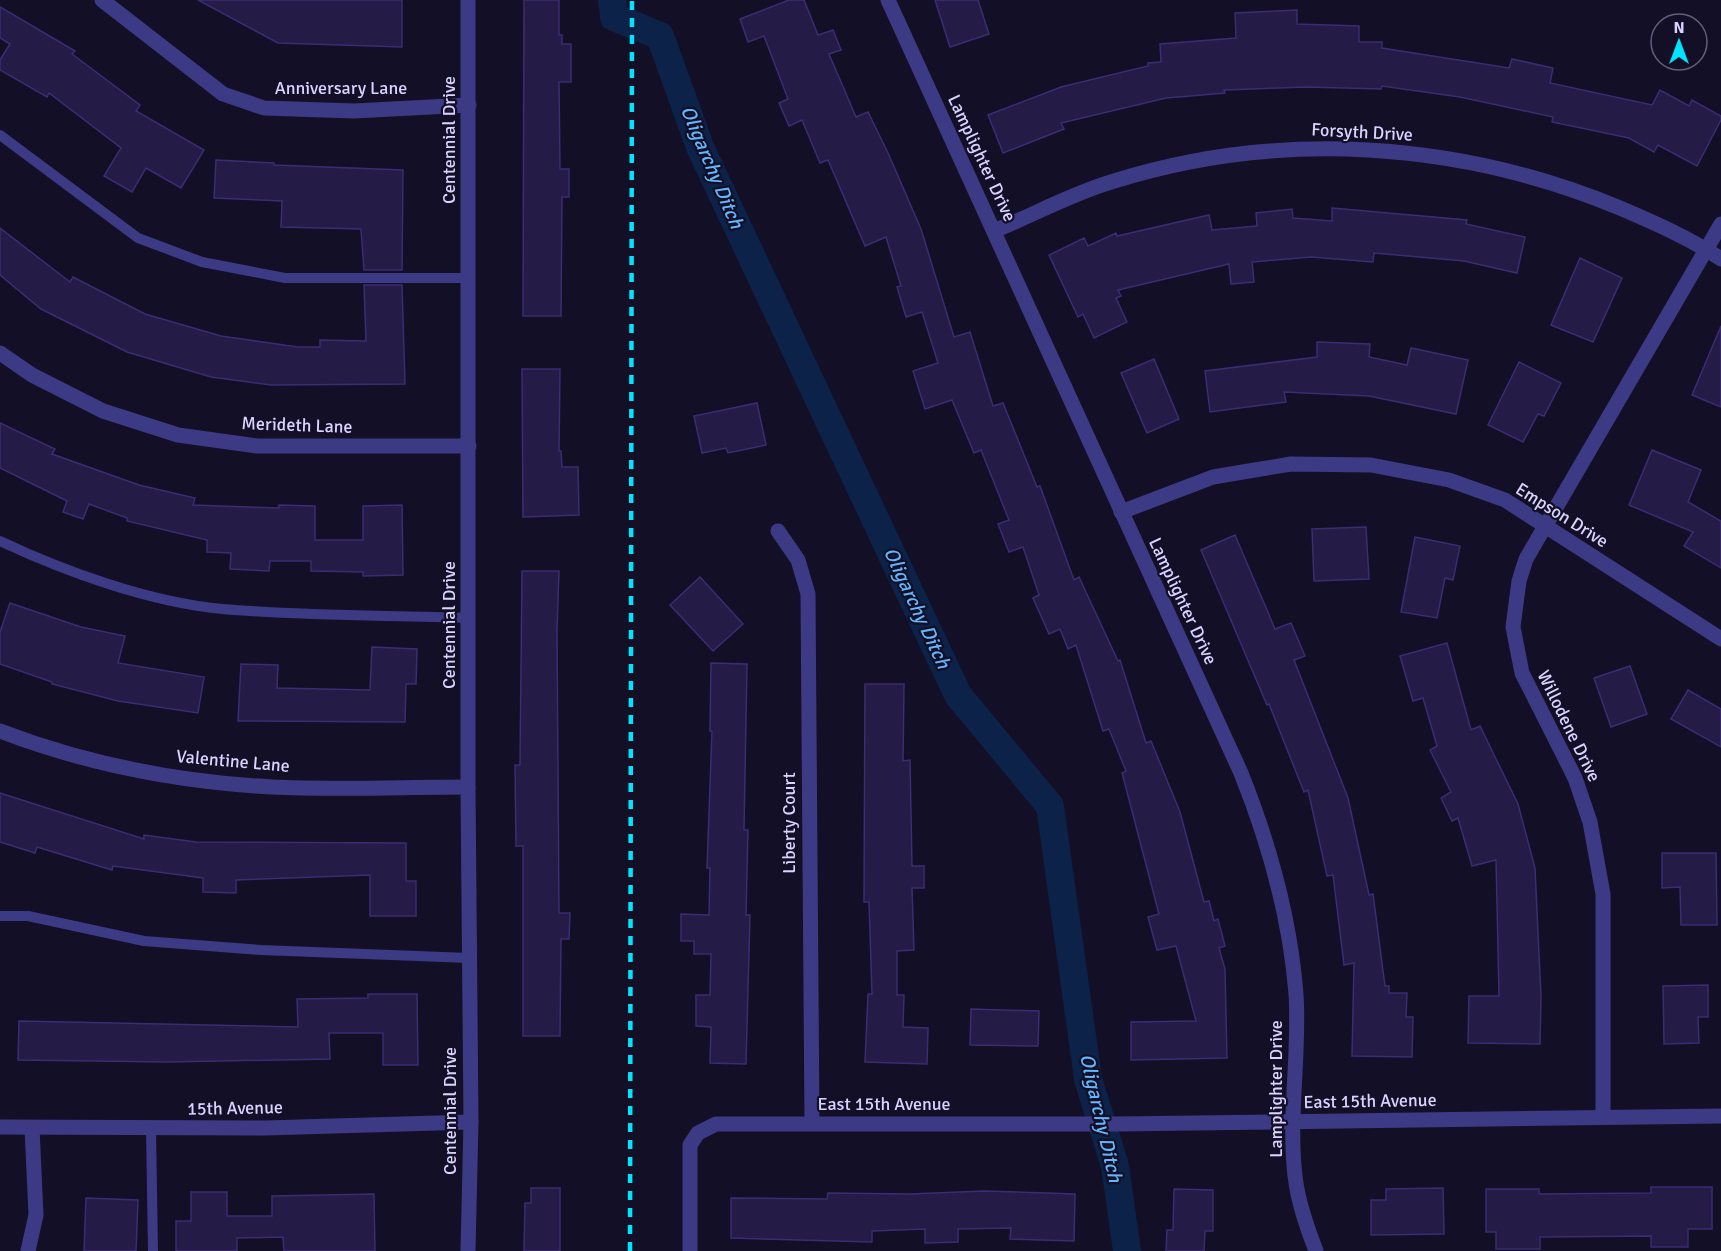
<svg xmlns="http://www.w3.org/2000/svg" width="1721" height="1251" font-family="Signika,sans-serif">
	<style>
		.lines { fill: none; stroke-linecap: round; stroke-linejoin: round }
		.canal { stroke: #0c2248; stroke-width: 28 }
		.building { fill: #241b47; stroke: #3b2d73; stroke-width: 1.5 }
		.service { stroke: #3d3a85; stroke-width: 10 }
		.minor { stroke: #3d3a85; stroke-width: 15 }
		.rail { stroke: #00e5ff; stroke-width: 4.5; stroke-dasharray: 9 8; stroke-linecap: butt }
		.labels { text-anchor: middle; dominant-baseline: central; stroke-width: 4.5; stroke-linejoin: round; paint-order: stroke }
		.street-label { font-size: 18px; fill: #d9d4ff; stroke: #130f26 }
		.water-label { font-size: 20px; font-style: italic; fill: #62b6ff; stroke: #130f26 }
	</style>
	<rect width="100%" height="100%" fill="#130f26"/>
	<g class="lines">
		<!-- canal -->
		<polyline class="canal" points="612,0 614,17 660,36 700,147 958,695 1050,806 1088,1079 1115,1166 1127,1251"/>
	</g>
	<!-- building -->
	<g class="building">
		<polygon points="198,0 402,0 402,47 278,43"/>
		<polygon points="524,0 559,0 559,35 562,35 562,44 571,44 571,82 559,82 560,169 569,169 569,197 562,197 561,316 523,316"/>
		<polygon points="789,0 804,0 818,35 833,30 841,50 829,54 856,117 868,112 888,153 921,229 954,337 970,332 993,406 1003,403 1037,487 1040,486 1074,580 1079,577 1118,661 1120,660 1146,743 1151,741 1180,812 1204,902 1209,901 1214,921 1218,919 1225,946 1219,948 1225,969 1227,1058 1131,1060 1131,1022 1196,1021 1176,946 1157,950 1148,917 1159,914 1122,773 1126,771 1109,729 1103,731 1076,645 1068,649 1060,629 1049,634 1033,598 1039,595 1023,547 1009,552 998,524 1009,520 981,450 974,453 952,400 925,409 913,371 938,363 922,312 906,317 897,287 901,286 886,237 865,246 828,160 820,163 802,120 789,126 779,103 788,99 764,36 748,42 740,19"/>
		<polygon points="935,0 978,0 989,34 950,47"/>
		<polygon points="0,7 75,51 72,54 140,105 136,111 204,150 181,188 146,168 132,192 104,176 121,148 49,93 47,97 0,70 0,60 10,44 0,38"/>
		<polygon points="1297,10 1297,24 1359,26 1359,42 1382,42 1382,48 1509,68 1512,59 1553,68 1550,83 1652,105 1660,90 1689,106 1692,100 1721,116 1721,120 1697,166 1658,145 1654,152 1629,138 1552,122 1553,117 1460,97 1382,86 1381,89 1307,87 1224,90 1225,93 1166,98 1061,123 1064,129 1003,153 988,115 1061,87 1148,66 1148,63 1161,62 1160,44 1236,38 1235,13"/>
		<polygon points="216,160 274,163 274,165 403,170 402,270 364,270 361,229 281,227 282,201 214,198"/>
		<polygon points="1332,208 1467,220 1466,224 1525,237 1517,273 1464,261 1374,253 1373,262 1311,257 1252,262 1254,282 1231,284 1229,264 1118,290 1121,296 1116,298 1127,322 1094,338 1083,314 1078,317 1049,255 1084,238 1088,246 1116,233 1117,236 1209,215 1212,230 1257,226 1256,213 1292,209 1293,218 1332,221"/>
		<polygon points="0,228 70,282 73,277 145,314 221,336 298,347 320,347 320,340 366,341 364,285 402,285 405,384 271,385 211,377 127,352 41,309 0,275"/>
		<polygon points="1580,258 1622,278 1593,342 1551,325"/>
		<polygon points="1721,326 1721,407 1692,395"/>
		<polygon points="1317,342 1370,344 1369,357 1407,365 1411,348 1468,360 1456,414 1369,396 1284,392 1286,402 1210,412 1205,371 1317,357"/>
		<polygon points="1154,359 1179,419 1147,433 1121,373"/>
		<polygon points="1519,362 1561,383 1544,416 1538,414 1523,442 1488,425"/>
		<polygon points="522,369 560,369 559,451 561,451 562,467 578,467 579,515 523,517"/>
		<polygon points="757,403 766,445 728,453 726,448 702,453 694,416"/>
		<polygon points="0,423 55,449 52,454 139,485 195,498 193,505 279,508 279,505 315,506 315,540 363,540 363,506 402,505 403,575 363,576 363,572 311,571 311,561 270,561 269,571 230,569 231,553 207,552 207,540 127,521 127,518 89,504 83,519 63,512 67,501 0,468"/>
		<polygon points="1652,450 1701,470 1688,502 1721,521 1721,568 1684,546 1693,532 1629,505"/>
		<polygon points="1366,527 1369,579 1314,581 1312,529"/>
		<polygon points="1235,535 1275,629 1291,623 1305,656 1294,660 1348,798 1369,895 1373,894 1385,986 1389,986 1389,993 1407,993 1406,1017 1413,1017 1412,1057 1352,1056 1354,963 1344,965 1333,875 1327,876 1308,790 1304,792 1269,704 1267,705 1201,550"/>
		<polygon points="1415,537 1460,546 1453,580 1445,578 1437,618 1401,612"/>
		<polygon points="522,571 559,571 557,631 559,913 570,913 569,939 561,939 560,1036 523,1036 523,846 516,846 515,765 520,765"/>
		<polygon points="700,577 743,624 713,651 670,605"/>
		<polygon points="10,603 81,627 125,636 118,663 204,677 198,713 118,701 52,684 52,682 0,664 0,632"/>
		<polygon points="1447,643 1471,730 1480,726 1518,804 1535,868 1541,997 1540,1044 1468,1043 1469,996 1499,996 1496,860 1472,866 1458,818 1452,821 1441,798 1451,792 1430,750 1437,746 1423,698 1413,701 1400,656"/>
		<polygon points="372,647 417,649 416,684 406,684 405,722 238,721 241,664 278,665 277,688 370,690"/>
		<polygon points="711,663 747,664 744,830 748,830 746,915 750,915 746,1064 710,1063 711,1027 696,1026 696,995 710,995 711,954 694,954 694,941 681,941 681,914 709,915 710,868 707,868 712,731 710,731"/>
		<polygon points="1630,666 1647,714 1611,727 1594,678"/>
		<polygon points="865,684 904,684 903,761 910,760 912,866 924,866 924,888 912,888 914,950 897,951 897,995 904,995 903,1027 928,1028 927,1064 865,1062 868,994 872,994 869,902 864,902"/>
		<polygon points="1688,690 1721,709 1721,747 1671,719"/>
		<polygon points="0,793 144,839 144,835 196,842 406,843 406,881 416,881 416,916 370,916 370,875 236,880 236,893 203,892 203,878 113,866 112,870 37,847 35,853 0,842"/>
		<polygon points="1662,853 1716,853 1717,925 1681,925 1680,887 1662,888"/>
		<polygon points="1708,985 1708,1017 1698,1017 1699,1043 1664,1044 1663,986"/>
		<polygon points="368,994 417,994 418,1065 383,1065 383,1033 329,1033 330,1059 168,1062 18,1060 19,1021 298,1027 297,999 368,998"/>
		<polygon points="971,1009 1039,1011 1038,1046 970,1045"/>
		<polygon points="1651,1187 1712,1187 1712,1229 1688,1229 1688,1247 1651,1247 1651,1236 1540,1237 1540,1249 1496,1249 1496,1232 1486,1232 1486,1189 1539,1189 1539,1194 1651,1193"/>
		<polygon points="531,1188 560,1188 560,1251 524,1251 525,1203 531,1203"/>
		<polygon points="1443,1188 1444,1234 1371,1235 1371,1200 1386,1200 1386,1189"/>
		<polygon points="1174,1189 1213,1190 1213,1231 1205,1231 1204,1251 1166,1251 1167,1230 1173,1230"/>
		<polygon points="984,1191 1075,1194 1074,1241 1010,1239 1011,1228 958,1229 958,1242 925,1243 925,1229 872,1231 872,1242 731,1238 731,1198 827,1199 828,1193 910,1194"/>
		<polygon points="191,1192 227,1192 227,1216 272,1216 272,1196 374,1194 375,1251 284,1251 283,1237 237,1238 237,1251 176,1251 176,1221 191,1221"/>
		<polygon points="86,1198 138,1200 136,1251 84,1251"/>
	</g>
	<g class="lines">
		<!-- service -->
		<g class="service">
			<polyline points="0,135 138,238 202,262 285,278 469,278"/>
			<path d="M 0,541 C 66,572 149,602 222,609 C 304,616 387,615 468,618"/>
			<polyline points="0,916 28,916 144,941 261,950 469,958"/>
			<polyline points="151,1128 153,1251"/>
		</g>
		<!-- minor -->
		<g class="minor">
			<polyline points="102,0 223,94 264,108 354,111 469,105"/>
			<path d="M 888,0 L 1241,773 C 1269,843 1290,918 1296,994 C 1300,1054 1288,1116 1295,1176 C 1298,1202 1307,1227 1316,1251"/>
			<path d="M 994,231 C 1033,215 1071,194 1111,182 C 1278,129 1459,141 1620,208 C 1655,223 1689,238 1721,259"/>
			<polyline points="0,353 32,375 103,411 178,435 257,446 469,446"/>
			<polyline points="1121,512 1213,477 1291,464 1371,465 1449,480 1505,500 1721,639"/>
			<polyline points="778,531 798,560 808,594 812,1123"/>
			<path d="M 0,731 C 86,764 179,782 272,787 C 337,790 403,787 468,787"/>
			<polyline points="1603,1117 1603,894 1590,822 1575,778 1522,673 1513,627 1519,581 1526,559 1721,224"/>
			<polyline points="0,1127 265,1128 471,1122"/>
			<polyline points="28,1251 36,1215 32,1128"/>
			<polyline points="468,1251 471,1122 468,787 468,0"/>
			<polyline points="690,1251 690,1145 698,1133 716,1124 1117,1124 1721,1116"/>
		</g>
		<!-- rail -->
		<polyline class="rail" points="630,1251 632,0"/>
	</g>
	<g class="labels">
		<!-- street labels -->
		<g class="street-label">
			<text x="341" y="88">Anniversary Lane</text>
			<text transform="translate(1362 132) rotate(3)">Forsyth Drive</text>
			<text transform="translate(449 140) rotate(-90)">Centennial Drive</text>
			<text transform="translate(982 158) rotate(65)">Lamplighter Drive</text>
			<text transform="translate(297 425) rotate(2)">Merideth Lane</text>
			<text transform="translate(1562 515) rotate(32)">Empson Drive</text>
			<text transform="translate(1183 601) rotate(65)">Lamplighter Drive</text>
			<text transform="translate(449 625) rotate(-90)">Centennial Drive</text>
			<text transform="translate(1569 726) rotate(64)">Willodene Drive</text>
			<text transform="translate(233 761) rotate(5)">Valentine Lane</text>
			<text transform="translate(789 823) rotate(-90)">Liberty Court</text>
			<text transform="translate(1276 1089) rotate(-90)">Lamplighter Drive</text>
			<text transform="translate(1370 1101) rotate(-1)">East 15th Avenue</text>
			<text x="884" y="1104">East 15th Avenue</text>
			<text transform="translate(235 1108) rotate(-1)">15th Avenue</text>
			<text transform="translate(450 1111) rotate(-90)">Centennial Drive</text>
		</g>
		<!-- water labels -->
		<g class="water-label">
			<text transform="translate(712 167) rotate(67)">Oligarchy Ditch</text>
			<text transform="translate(917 608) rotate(65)">Oligarchy Ditch</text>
			<text transform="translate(1101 1118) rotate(77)">Oligarchy Ditch</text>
		</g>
	</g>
	<!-- north arrow -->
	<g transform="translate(1679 42)"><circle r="28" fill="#130f26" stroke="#625e7d" stroke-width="1.5"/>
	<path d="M0-4.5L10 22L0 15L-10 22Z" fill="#00e5ff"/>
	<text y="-9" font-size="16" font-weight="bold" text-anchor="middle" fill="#d9d4ff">N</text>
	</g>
</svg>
